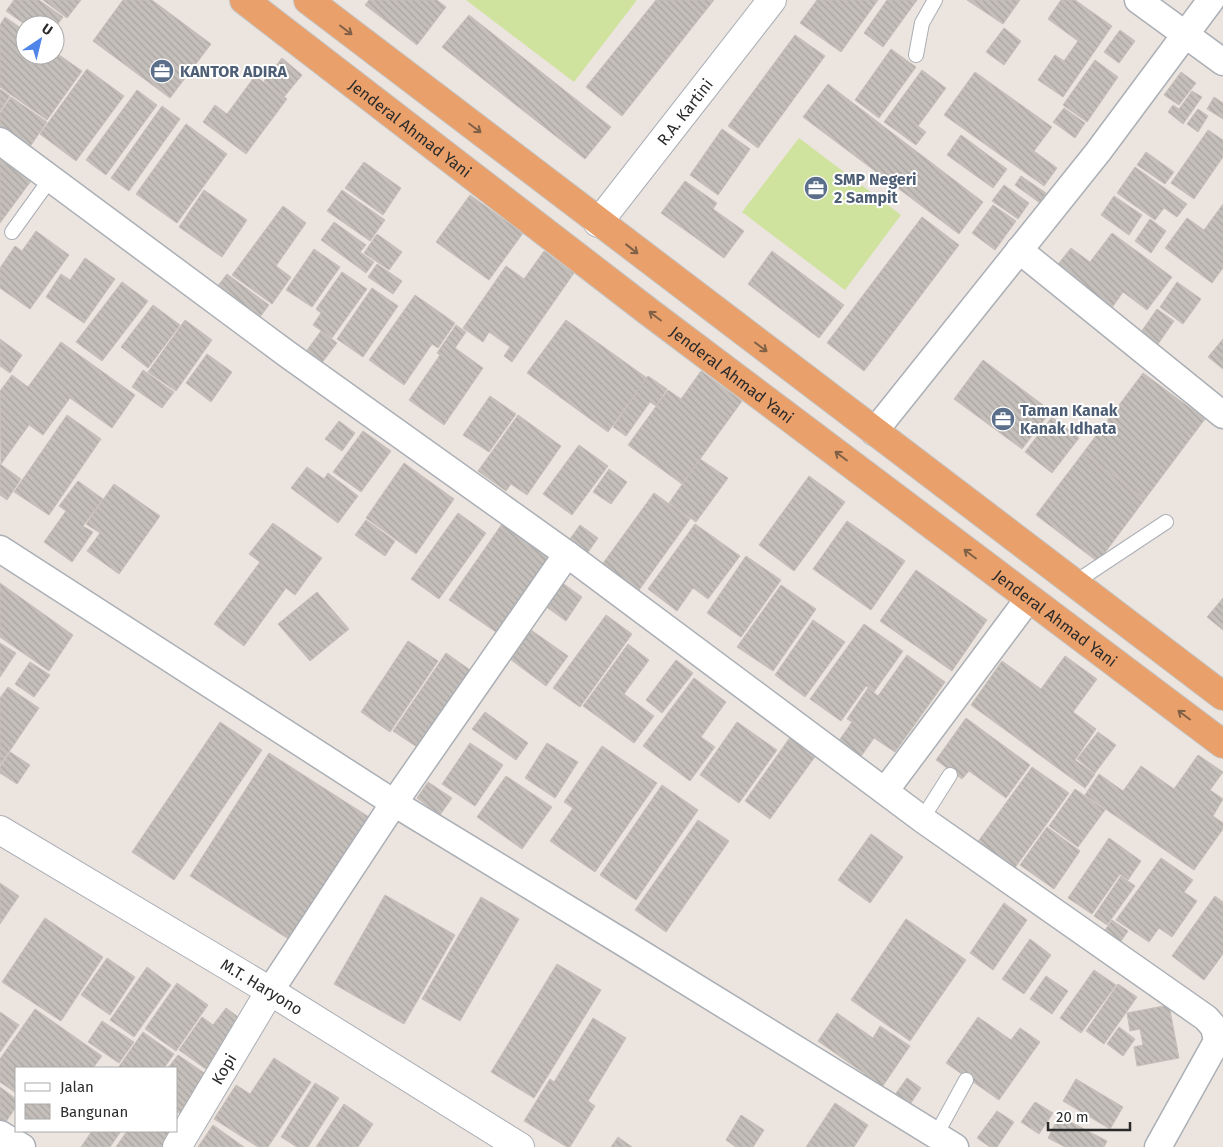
<svg xmlns="http://www.w3.org/2000/svg" width="1223" height="1147" font-family="'Fira Sans',sans-serif">
	<style>
		.pitch { fill: #d0e39e }
		.building { fill: url(#building-back-hatch); stroke: #c7bfb8 }
		.lines { fill: none; stroke-linecap: round; stroke-linejoin: round }
		.service-casing { stroke: #abafb6; stroke-width: 16 }
		.minor-casing { stroke: #abafb6; stroke-width: 29 }
		.tertiary-casing { stroke: #abafb6; stroke-width: 30 }
		.trunk-casing { stroke: #c4c4c4; stroke-width: 30 }
		.service { stroke: #fff; stroke-width: 14 }
		.minor { stroke: #fff; stroke-width: 26 }
		.tertiary { stroke: #fff; stroke-width: 28 }
		.trunk { stroke: #e9a06a; stroke-width: 28 }
		.oneway { stroke: #806047 }
		.labels { text-anchor: middle; dominant-baseline: central; stroke-width: 4; stroke-linejoin: round; paint-order: stroke }
		.service-label { font-size: 16px; font-weight: bold; fill: #4e5e75; stroke: #fff; text-anchor: start }
		.street-label { font-size: 16px; fill: #2b2b2b; stroke: #fff }
	</style>
	<defs>
		<pattern id="building-back-hatch" width="6" height="6" patternUnits="userSpaceOnUse" patternTransform="scale(1.25)"><rect width="6" height="6" fill="#c4bfba"/><path d="M-1 5l2 2M0 0l6 6M5-1l2 2" fill="none" stroke="#a9a4a0"/></pattern>
	</defs>
	<rect width="100%" height="100%" fill="#ebe4df"/>
	<!-- pitch -->
	<g class="pitch">
		<polygon points="466,0 637,0 574,82"/>
		<polygon points="799,138 901,215 845,290 742,212"/>
	</g>
	<!-- building -->
	<g class="building">
		<polygon points="14,0 39,0 63,17 55,28 55,25 26,25 6,11"/>
		<polygon points="43,0 81,0 67,18"/>
		<polygon points="123,0 152,0 211,44 170,98 93,41"/>
		<polygon points="369,0 437,0 446,7 417,45 365,5"/>
		<polygon points="656,0 714,0 622,116 586,87"/>
		<polygon points="817,0 878,0 841,52 800,23"/>
		<polygon points="887,0 917,0 883,47 864,33"/>
		<polygon points="967,0 1020,0 1003,24"/>
		<polygon points="1061,0 1075,0 1112,26 1063,97 1038,80 1055,55 1064,61 1078,41 1048,19"/>
		<polygon points="469,15 611,127 585,159 442,47"/>
		<polygon points="5,17 25,31 25,55 55,55 55,52 82,71 47,120 0,87 0,25"/>
		<polygon points="1004,28 1021,41 1004,65 986,52"/>
		<polygon points="1120,30 1135,41 1119,63 1104,52"/>
		<polygon points="795,35 825,56 758,148 728,126"/>
		<polygon points="891,49 916,67 879,118 855,100"/>
		<polygon points="282,58 302,75 284,97 264,81"/>
		<polygon points="1095,60 1118,77 1087,122 1063,105"/>
		<polygon points="87,69 124,96 76,161 40,134"/>
		<polygon points="922,70 946,88 918,126 926,132 916,145 884,122"/>
		<polygon points="975,72 1052,127 1034,151 1057,168 1044,186 944,115"/>
		<polygon points="1181,72 1196,83 1179,105 1164,95"/>
		<polygon points="255,76 287,99 246,154 203,122 215,105 227,114"/>
		<polygon points="828,84 983,202 959,234 803,117"/>
		<polygon points="0,89 10,96 0,111"/>
		<polygon points="137,90 157,105 106,175 86,160"/>
		<polygon points="1192,91 1202,97 1183,124 1168,112 1173,105 1179,109"/>
		<polygon points="11,97 47,122 27,151 0,132 0,113"/>
		<polygon points="1214,97 1223,103 1223,119 1207,109"/>
		<polygon points="162,106 180,119 129,191 111,178"/>
		<polygon points="1064,108 1085,123 1075,138 1053,122"/>
		<polygon points="1198,109 1208,116 1198,132 1187,124"/>
		<polygon points="186,124 227,154 177,223 136,194"/>
		<polygon points="722,129 750,149 718,195 690,175"/>
		<polygon points="1208,130 1223,140 1223,157 1194,199 1171,183"/>
		<polygon points="961,135 1007,169 993,188 947,155"/>
		<polygon points="1146,152 1174,172 1165,184 1137,165"/>
		<polygon points="0,159 31,181 0,223"/>
		<polygon points="364,162 401,188 383,215 345,188"/>
		<polygon points="1135,167 1187,204 1177,217 1164,208 1155,220 1117,193"/>
		<polygon points="1021,176 1046,193 1040,203 1015,185"/>
		<polygon points="685,181 717,203 713,209 744,231 724,258 661,213"/>
		<polygon points="1004,185 1029,203 1018,219 992,201"/>
		<polygon points="204,190 247,220 222,257 179,227"/>
		<polygon points="342,190 385,220 370,241 327,211"/>
		<polygon points="470,195 523,233 489,280 436,242"/>
		<polygon points="1114,196 1142,215 1129,235 1101,215"/>
		<polygon points="1223,204 1223,268 1212,283 1165,248 1187,218 1204,230"/>
		<polygon points="993,205 1016,221 995,250 972,233"/>
		<polygon points="283,206 306,223 276,266 291,277 272,304 232,275"/>
		<polygon points="922,217 959,245 864,371 827,343"/>
		<polygon points="1150,219 1166,231 1151,253 1135,241"/>
		<polygon points="334,222 366,245 360,252 374,262 366,273 321,240"/>
		<polygon points="36,231 69,255 30,309 0,288 0,268 15,246 22,251"/>
		<polygon points="1112,233 1172,277 1147,310 1123,292 1111,309 1055,268 1071,248 1090,262"/>
		<polygon points="377,234 402,252 389,270 364,253"/>
		<polygon points="314,249 340,267 312,307 286,290"/>
		<polygon points="544,251 574,273 512,362 504,356 510,347 489,332 483,342 463,328 506,266 524,279"/>
		<polygon points="772,251 844,305 819,338 748,284"/>
		<polygon points="85,258 115,279 84,323 46,297 61,274 70,280"/>
		<polygon points="377,264 402,281 393,294 368,277"/>
		<polygon points="342,272 367,289 332,338 313,325 321,313 316,309"/>
		<polygon points="227,274 269,305 260,317 217,287"/>
		<polygon points="122,282 148,301 102,361 76,342"/>
		<polygon points="1177,282 1201,299 1183,324 1160,307"/>
		<polygon points="372,288 398,306 363,357 337,339"/>
		<polygon points="415,295 455,323 438,348 432,344 404,385 369,360"/>
		<polygon points="153,305 180,325 148,368 121,347"/>
		<polygon points="1157,309 1174,321 1156,347 1139,335"/>
		<polygon points="185,320 212,340 176,391 148,372"/>
		<polygon points="566,320 647,378 608,432 527,373"/>
		<polygon points="456,325 466,332 455,348 483,368 444,425 409,400 440,355 437,353"/>
		<polygon points="321,331 337,343 321,364 305,353"/>
		<polygon points="0,339 22,355 10,373 0,366"/>
		<polygon points="1223,339 1223,369 1208,357"/>
		<polygon points="61,342 135,395 112,428 70,398 43,435 29,425 1,464 0,391 12,375 28,387"/>
		<polygon points="207,354 232,372 211,402 186,383"/>
		<polygon points="983,360 1051,411 1022,449 954,399"/>
		<polygon points="143,370 174,392 162,408 132,387"/>
		<polygon points="701,371 742,401 682,484 628,445 668,390 681,399"/>
		<polygon points="1143,373 1205,419 1145,499 1083,453"/>
		<polygon points="648,376 667,389 656,406 650,402 626,436 613,427"/>
		<polygon points="490,396 516,414 489,452 463,435"/>
		<polygon points="67,415 101,439 49,515 14,492"/>
		<polygon points="518,415 561,446 527,495 511,484 506,491 478,471"/>
		<polygon points="1052,417 1079,438 1052,473 1025,452"/>
		<polygon points="339,421 355,433 342,451 325,439"/>
		<polygon points="363,431 391,451 361,492 333,472"/>
		<polygon points="579,445 608,466 572,515 543,494"/>
		<polygon points="1083,453 1145,499 1098,562 1036,515"/>
		<polygon points="700,459 728,478 696,522 669,503"/>
		<polygon points="404,463 454,499 416,554 366,518"/>
		<polygon points="0,464 21,479 7,500 0,495"/>
		<polygon points="307,467 324,479 328,473 358,496 338,523 291,488"/>
		<polygon points="609,469 627,482 611,504 593,492"/>
		<polygon points="809,476 845,502 794,571 759,545"/>
		<polygon points="78,481 103,499 83,526 93,532 72,562 44,542 66,511 59,506"/>
		<polygon points="114,484 160,516 119,574 87,551 100,533 86,524"/>
		<polygon points="654,493 690,519 637,593 601,566"/>
		<polygon points="458,513 486,533 439,599 411,579"/>
		<polygon points="366,520 395,541 385,556 355,535"/>
		<polygon points="847,521 905,561 871,610 813,569"/>
		<polygon points="273,523 322,558 295,595 286,588 244,646 214,624 260,562 249,554"/>
		<polygon points="502,524 549,557 496,632 449,600"/>
		<polygon points="695,524 740,556 708,599 693,588 677,611 648,589"/>
		<polygon points="580,525 598,538 586,555 567,543"/>
		<polygon points="746,556 781,580 741,637 707,613"/>
		<polygon points="916,570 987,620 952,671 880,621"/>
		<polygon points="561,582 582,597 566,621 545,606"/>
		<polygon points="0,583 73,635 49,671 0,637"/>
		<polygon points="781,585 816,609 773,671 737,647"/>
		<polygon points="317,592 349,629 310,661 278,624"/>
		<polygon points="1223,598 1223,630 1207,617"/>
		<polygon points="606,615 632,634 580,707 553,688"/>
		<polygon points="813,620 845,642 805,697 775,675"/>
		<polygon points="864,624 903,651 874,692 866,686 841,721 810,699"/>
		<polygon points="531,630 568,656 546,686 510,659"/>
		<polygon points="408,641 438,661 390,732 361,712"/>
		<polygon points="0,643 16,653 0,677"/>
		<polygon points="628,644 649,660 624,694 654,716 634,743 583,706"/>
		<polygon points="446,653 473,672 420,749 393,731"/>
		<polygon points="907,655 945,682 895,752 874,738 860,758 838,742 852,722 847,719 868,688 878,696"/>
		<polygon points="1065,656 1097,679 1073,712 1096,729 1075,760 1095,774 1085,788 971,705 1002,661 1041,689"/>
		<polygon points="676,660 693,673 662,713 646,700"/>
		<polygon points="30,662 50,675 34,697 15,684"/>
		<polygon points="694,678 726,702 701,737 715,747 690,781 643,746"/>
		<polygon points="8,687 39,708 0,765 0,698"/>
		<polygon points="485,712 528,743 516,760 472,729"/>
		<polygon points="966,718 1030,765 1006,798 969,771 962,779 936,760"/>
		<polygon points="220,722 262,750 174,880 132,852"/>
		<polygon points="737,722 777,750 739,803 700,775"/>
		<polygon points="1098,732 1116,745 1095,773 1077,759"/>
		<polygon points="791,736 817,754 770,819 745,801"/>
		<polygon points="470,743 503,765 475,806 442,784"/>
		<polygon points="547,743 578,762 555,798 525,778"/>
		<polygon points="602,746 657,783 595,872 550,841 573,808 564,802"/>
		<polygon points="10,752 30,765 17,784 0,773 0,767"/>
		<polygon points="269,753 369,817 290,940 190,876"/>
		<polygon points="1198,755 1223,772 1210,790 1223,799 1213,816 1223,823 1223,829 1194,870 1085,795 1099,774 1123,791 1141,766 1174,789"/>
		<polygon points="1032,767 1069,793 1014,869 977,843"/>
		<polygon points="506,776 552,807 522,849 477,817"/>
		<polygon points="428,782 452,798 440,815 417,798"/>
		<polygon points="662,785 698,810 636,900 600,875"/>
		<polygon points="1075,789 1105,810 1078,847 1049,826"/>
		<polygon points="698,820 729,841 666,932 635,910"/>
		<polygon points="1047,827 1080,851 1054,889 1020,865"/>
		<polygon points="871,834 903,857 870,903 838,880"/>
		<polygon points="1109,838 1141,861 1128,880 1120,874 1092,914 1068,898"/>
		<polygon points="1161,858 1193,880 1184,892 1197,901 1172,937 1159,928 1149,942 1116,920"/>
		<polygon points="1121,876 1135,886 1107,925 1094,916"/>
		<polygon points="0,883 19,896 0,924"/>
		<polygon points="385,895 455,935 404,1024 334,984"/>
		<polygon points="1215,896 1223,902 1223,954 1204,980 1172,956"/>
		<polygon points="481,897 519,919 460,1021 422,999"/>
		<polygon points="1004,903 1027,920 993,970 970,953"/>
		<polygon points="45,918 103,957 61,1021 2,982"/>
		<polygon points="906,919 966,960 910,1041 851,1000"/>
		<polygon points="1112,920 1128,931 1119,944 1103,933"/>
		<polygon points="1030,939 1051,955 1024,994 1002,979"/>
		<polygon points="107,958 135,977 110,1015 81,995"/>
		<polygon points="557,964 601,990 534,1098 491,1072"/>
		<polygon points="147,967 171,985 134,1037 110,1020"/>
		<polygon points="1094,970 1116,985 1081,1033 1060,1018"/>
		<polygon points="1046,976 1068,991 1052,1014 1030,999"/>
		<polygon points="177,983 208,1005 176,1051 145,1029"/>
		<polygon points="1118,984 1137,997 1104,1044 1086,1031"/>
		<polygon points="1169,1005 1179,1058 1137,1066 1134,1047 1143,1045 1140,1029 1130,1031 1127,1013"/>
		<polygon points="226,1008 248,1024 213,1074 179,1050 202,1017 213,1025"/>
		<polygon points="35,1009 102,1056 93,1068 16,1068 16,1093 0,1082 0,1059"/>
		<polygon points="0,1012 19,1025 0,1052"/>
		<polygon points="837,1013 873,1038 880,1026 910,1046 878,1093 861,1081 865,1074 818,1041"/>
		<polygon points="978,1017 1011,1040 1020,1028 1040,1042 999,1100 946,1063"/>
		<polygon points="593,1018 626,1038 588,1101 595,1106 570,1147 567,1147 524,1121 550,1079 554,1082"/>
		<polygon points="102,1021 134,1042 119,1063 88,1042"/>
		<polygon points="1119,1027 1135,1039 1123,1056 1107,1044"/>
		<polygon points="143,1032 174,1054 164,1068 118,1068"/>
		<polygon points="178,1055 213,1079 186,1117 176,1111 176,1068 168,1068"/>
		<polygon points="274,1058 311,1082 268,1147 258,1147 214,1119 236,1085 250,1094"/>
		<polygon points="907,1078 921,1088 909,1106 894,1096"/>
		<polygon points="1076,1079 1123,1107 1110,1129 1063,1101"/>
		<polygon points="315,1083 339,1098 308,1147 297,1147 281,1137"/>
		<polygon points="0,1087 16,1099 16,1107 3,1126 0,1124"/>
		<polygon points="1035,1102 1053,1113 1039,1134 1021,1122"/>
		<polygon points="835,1103 868,1125 854,1147 806,1147"/>
		<polygon points="344,1104 373,1124 358,1147 316,1147"/>
		<polygon points="997,1111 1014,1122 997,1147 990,1147 977,1138"/>
		<polygon points="741,1115 764,1130 753,1147 736,1147 726,1140"/>
		<polygon points="1059,1116 1107,1141 1104,1147 1065,1147 1048,1138"/>
		<polygon points="213,1125 244,1147 198,1147"/>
		<polygon points="92,1131 121,1131 110,1147 81,1147"/>
		<polygon points="127,1131 175,1131 164,1147 116,1147"/>
		<polygon points="618,1137 632,1147 611,1147"/>
	</g>
	<g class="lines">
		<!-- service casing -->
		<g class="service-casing">
			<g id="service">
				<polyline points="916,55 922,23 935,0"/>
				<polyline points="12,232 51,178"/>
				<polyline points="1074,583 1166,522"/>
				<polyline points="922,819 950,775"/>
				<polyline points="936,1135 966,1080"/>
			</g>
		</g>
		<!-- minor casing -->
		<g class="minor-casing">
			<g id="minor">
				<polyline points="1138,0 1223,62"/>
				<polyline points="0,141 287,354 567,554 922,819 1206,1018 1214,1027 1217,1041 1158,1147"/>
				<polyline points="1019,250 1223,415"/>
				<polyline points="874,432 1098,152 1211,0"/>
				<polyline points="0,549 394,803 624,943 955,1147"/>
				<polyline points="885,791 1029,598"/>
				<polyline points="270,991 394,803 567,554"/>
				<polyline points="0,1134 22,1147"/>
			</g>
		</g>
		<!-- tertiary casing -->
		<g class="tertiary-casing">
			<g id="tertiary">
				<path id="s1" d="M 598,223 L 772,0"/>
				<path id="s2" d="M 0,830 L 270,991 L 520,1147"/>
				<path id="s3" d="M 177,1147 L 270,991"/>
			</g>
		</g>
		<!-- trunk casing -->
		<g class="trunk-casing">
			<g id="trunk">
				<path id="s4" d="M 244,0 L 649,312 L 1223,744"/>
				<polyline points="308,0 1223,696"/>
			</g>
		</g>
		<!-- service -->
		<use href="#service" class="service"/>
		<!-- minor -->
		<use href="#minor" class="minor"/>
		<!-- tertiary -->
		<use href="#tertiary" class="tertiary"/>
		<!-- trunk -->
		<use href="#trunk" class="trunk"/>
	</g>
	<!-- one-way arrows -->
	<defs><path id="oneway-shaft" d="M-6 0H5M1.5-3L5.5 0L1.5 3" fill="none" stroke-width="1.6" stroke-linecap="round" stroke-linejoin="round" transform="scale(1.25)"/></defs>
	<g class="oneway">
		<use href="#oneway-shaft" transform="translate(346 30) rotate(37)"/>
		<use href="#oneway-shaft" transform="translate(475 128) rotate(37)"/>
		<use href="#oneway-shaft" transform="translate(632 249) rotate(38)"/>
		<use href="#oneway-shaft" transform="translate(655 316) rotate(-143)"/>
		<use href="#oneway-shaft" transform="translate(761 347) rotate(37)"/>
		<use href="#oneway-shaft" transform="translate(841 456) rotate(-143)"/>
		<use href="#oneway-shaft" transform="translate(970 554) rotate(-143)"/>
		<use href="#oneway-shaft" transform="translate(1184 715) rotate(-143)"/>
	</g>
	<!-- icons -->
	<defs>
		<g id="office-disc" transform="scale(1.25)"><circle r="9.5" fill="#5c6f8a" stroke="#fff"/><path d="M-6-3h4V-5.5h4V-3h4V5H-6ZM-1-4.5V-3h2v-1.5ZM-6 0V1H6V0Z" fill="#fff"/></g>
	</defs>
	<g fill-rule="evenodd">
		<use href="#office-disc" x="162" y="71"/>
		<use href="#office-disc" x="816" y="188"/>
		<use href="#office-disc" x="1003" y="419"/>
	</g>
	<g class="labels">
		<!-- service labels -->
		<g class="service-label">
			<text x="180" y="71">KANTOR ADIRA</text>
			<text x="834" y="179">SMP Negeri<tspan x="834" dy="18">2 Sampit</tspan></text>
			<text x="1020" y="410">Taman Kanak<tspan x="1020" dy="18">Kanak Idhata</tspan></text>
		</g>
		<!-- street labels -->
		<g class="street-label">
			<text stroke="none"><textPath href="#s1" startOffset="141">R.A. Kartini</textPath></text>
			<text stroke="none"><textPath href="#s4" startOffset="210">Jenderal Ahmad Yani</textPath></text>
			<text stroke="none"><textPath href="#s4" startOffset="615">Jenderal Ahmad Yani</textPath></text>
			<text stroke="none"><textPath href="#s4" startOffset="1020">Jenderal Ahmad Yani</textPath></text>
			<text stroke="none"><textPath href="#s2" startOffset="305">M.T. Haryono</textPath></text>
			<text stroke="none"><textPath href="#s3" startOffset="91">Kopi</textPath></text>
		</g>
	</g>
	<!-- legend -->
	<rect x="15" y="1067" width="162" height="65" fill="#ffffff" stroke="#aaaaaa"/>
	<rect x="25" y="1083" width="25" height="8" fill="#ffffff" stroke="#aaaaaa"/>
	<text x="60" y="1092" font-size="15" fill="#2b2b2b">Jalan</text>
	<rect x="25" y="1104" width="25" height="15" fill="url(#building-back-hatch)" stroke="#aaaaaa"/>
	<text x="60" y="1117" font-size="15" fill="#2b2b2b">Bangunan</text>
	<!-- north arrow -->
	<g transform="translate(40 40) rotate(35)"><circle r="24" fill="#ffffff" stroke="#aaaaaa"/>
	<path d="M0-4L9 19L0 12L-9 19Z" fill="#4f84e8"/>
	<text y="-8" font-size="14" font-weight="bold" text-anchor="middle" fill="#2b2b2b">U</text>
	</g>
	<!-- scale -->
	<path d="M1048 1122v8h82v-8" fill="none" stroke="#2b2b2b" stroke-width="2.5"/>
	<text x="1056" y="1122" font-size="15" fill="#2b2b2b" stroke="#ffffff" stroke-width="4" paint-order="stroke">20 m</text>
</svg>
